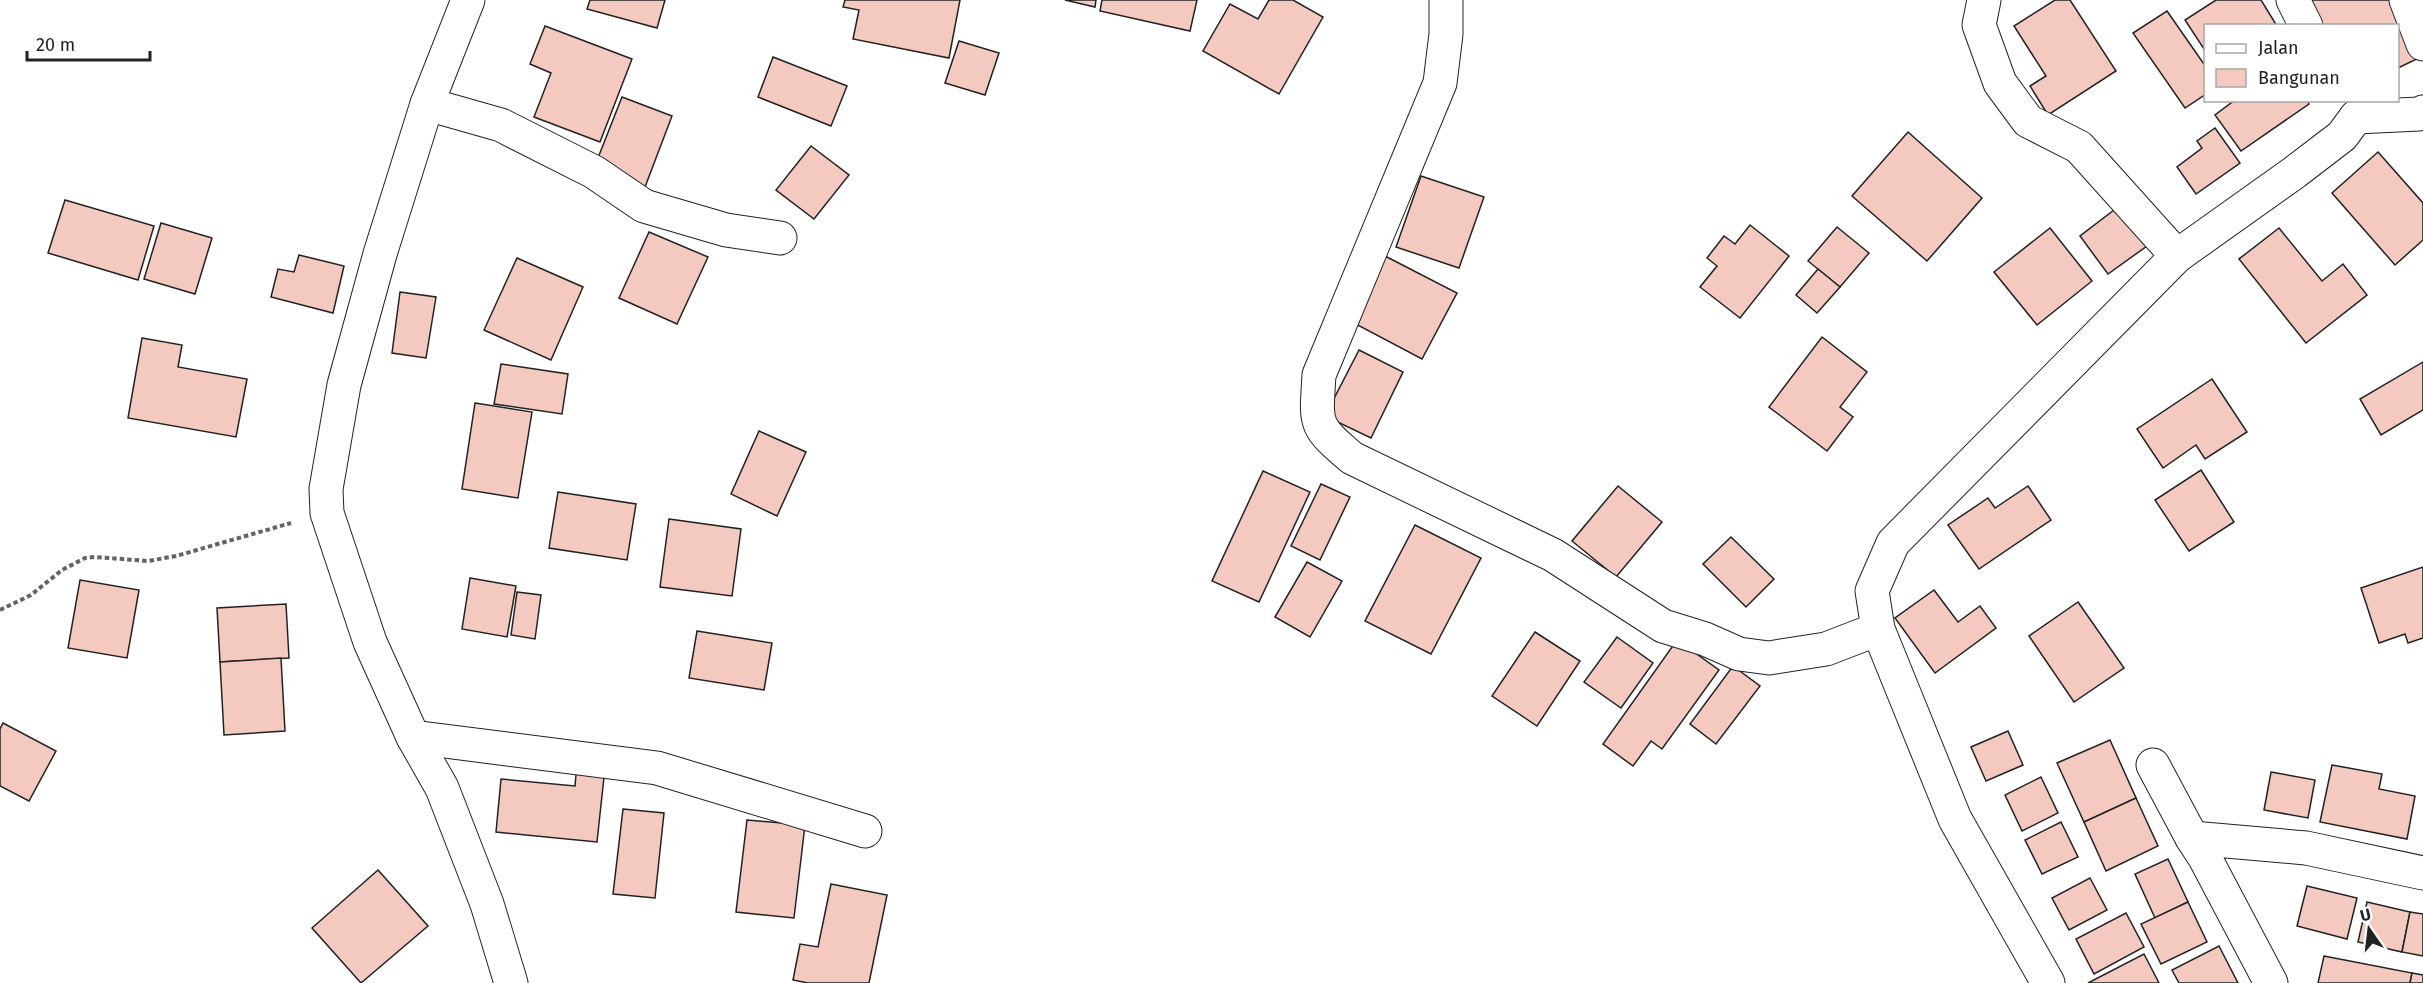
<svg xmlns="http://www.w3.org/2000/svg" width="2423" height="983" font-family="'Fira Sans',sans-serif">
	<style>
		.building { fill: #f3c9c0; stroke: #222; stroke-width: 1.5 }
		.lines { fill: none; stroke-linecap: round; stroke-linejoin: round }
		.minor-casing { stroke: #222; stroke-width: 35 }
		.path { stroke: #646464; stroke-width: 4; stroke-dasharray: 4.5 3; stroke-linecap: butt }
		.minor { stroke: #fff; stroke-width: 33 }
	</style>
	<rect width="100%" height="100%" fill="#fff"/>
	<!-- building -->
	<g class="building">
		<polygon points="590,0 665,0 657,28 587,9"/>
		<polygon points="845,0 960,0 949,58 853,39 859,10 843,7"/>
		<polygon points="1065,0 1096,0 1095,7"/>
		<polygon points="1102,0 1197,0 1190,31 1100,11"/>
		<polygon points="1269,0 1293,0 1323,17 1279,94 1203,51 1230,4 1258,19"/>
		<polygon points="2055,0 2070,0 2116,71 2048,115 2030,86 2046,76 2014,26"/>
		<polygon points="2216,0 2261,0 2277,26 2206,26 2206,52 2185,20"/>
		<polygon points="2308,0 2399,0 2423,56 2398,68 2398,26 2320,26"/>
		<polygon points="2167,11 2206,67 2206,94 2185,108 2133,33"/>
		<polygon points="545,26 632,59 600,142 534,117 551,73 530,64"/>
		<polygon points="959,41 999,53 985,95 945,83"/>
		<polygon points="773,57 847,86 831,126 758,97"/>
		<polygon points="622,97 672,116 645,187 594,168"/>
		<polygon points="2235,100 2307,100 2309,104 2241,151 2215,115"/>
		<polygon points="2215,128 2240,163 2196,194 2177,167 2202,148 2197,141"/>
		<polygon points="1908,132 1982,198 1927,261 1852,196"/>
		<polygon points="811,146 849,175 814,219 776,190"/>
		<polygon points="2378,152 2423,203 2423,240 2395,265 2332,193"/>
		<polygon points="1421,176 1484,197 1459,268 1396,247"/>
		<polygon points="65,200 154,226 138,280 48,253"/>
		<polygon points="2118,207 2147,246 2108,274 2080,236"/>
		<polygon points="161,223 212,238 195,294 144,279"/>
		<polygon points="1750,225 1789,256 1740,318 1700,287 1717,266 1707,258 1724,236 1735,244"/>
		<polygon points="1837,227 1869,253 1840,287 1808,261"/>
		<polygon points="2050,228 2092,281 2037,325 1994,272"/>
		<polygon points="2279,228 2322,281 2343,264 2367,295 2306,343 2239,259"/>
		<polygon points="649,232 708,257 677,324 619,298"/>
		<polygon points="299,255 344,266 333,313 271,297 278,269 294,272"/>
		<polygon points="1385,256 1457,293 1422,359 1350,321"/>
		<polygon points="517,258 583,287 551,360 484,330"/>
		<polygon points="1818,269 1840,287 1817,313 1796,295"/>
		<polygon points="400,292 436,297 426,358 392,353"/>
		<polygon points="1822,337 1867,372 1840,407 1853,417 1827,451 1769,407"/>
		<polygon points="142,338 182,345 178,367 247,379 236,437 128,418"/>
		<polygon points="1359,350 1403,372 1371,438 1325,416"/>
		<polygon points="2423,362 2423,410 2381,435 2360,399"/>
		<polygon points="501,364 568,374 562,414 494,404"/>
		<polygon points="2212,379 2247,432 2205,459 2196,445 2163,468 2137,429"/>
		<polygon points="475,403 532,412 518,498 462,489"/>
		<polygon points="759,431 806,452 777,516 731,494"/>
		<polygon points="2201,470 2234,522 2189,551 2155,500"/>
		<polygon points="1263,471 1310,492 1259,602 1212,581"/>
		<polygon points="1321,484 1350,497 1320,560 1291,546"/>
		<polygon points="1618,486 1662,522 1616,577 1572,541"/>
		<polygon points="2028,486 2051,520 1979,569 1948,525 1988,498 1995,508"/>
		<polygon points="558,492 636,504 627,560 549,548"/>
		<polygon points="669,519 741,529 732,596 660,587"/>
		<polygon points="1415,525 1481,558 1431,654 1365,621"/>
		<polygon points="1731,537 1774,579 1746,607 1703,564"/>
		<polygon points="1307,562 1342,581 1310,637 1275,617"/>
		<polygon points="2423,567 2423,638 2408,643 2405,634 2379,643 2361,588"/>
		<polygon points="470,578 516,586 507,637 462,629"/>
		<polygon points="80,580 139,590 127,658 68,648"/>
		<polygon points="1934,590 1958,622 1980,606 1996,628 1935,673 1895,618"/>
		<polygon points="517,592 541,595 535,639 511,635"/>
		<polygon points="2078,602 2124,668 2074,702 2029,636"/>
		<polygon points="286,604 289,658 220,662 217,608"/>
		<polygon points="697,631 772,643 764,690 689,678"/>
		<polygon points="1535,632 1580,661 1537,726 1492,696"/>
		<polygon points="1617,637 1653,663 1621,708 1584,682"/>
		<polygon points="1677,640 1719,670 1662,749 1651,741 1633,766 1603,744"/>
		<polygon points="281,658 285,731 224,735 220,662"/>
		<polygon points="1733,666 1760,686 1716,744 1690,724"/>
		<polygon points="3,723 56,751 29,801 0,786 0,729"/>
		<polygon points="2008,731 2023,765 1986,781 1971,747"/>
		<polygon points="2110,740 2136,798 2084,822 2057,763"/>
		<polygon points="2332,765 2382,774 2379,789 2415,796 2407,839 2320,822"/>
		<polygon points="2271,772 2315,780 2308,818 2264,810"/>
		<polygon points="576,774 604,777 597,842 496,832 501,779 575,786"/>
		<polygon points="2041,777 2058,813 2022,831 2005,795"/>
		<polygon points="2136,798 2158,846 2106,871 2084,822"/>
		<polygon points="623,809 664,813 655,898 613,894"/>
		<polygon points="747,820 805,825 794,918 736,912"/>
		<polygon points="2061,822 2078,857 2042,874 2025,840"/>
		<polygon points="2168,859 2188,902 2155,918 2135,874"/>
		<polygon points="378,870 428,926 361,983 312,928"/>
		<polygon points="2090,878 2107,910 2069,930 2052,898"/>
		<polygon points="831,884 887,895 869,983 808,983 793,980 800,944 818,947"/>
		<polygon points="2307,886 2357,898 2347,939 2297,926"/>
		<polygon points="2188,902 2207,942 2161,964 2141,924"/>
		<polygon points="2367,902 2410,912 2402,952 2358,942"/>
		<polygon points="2410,912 2423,914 2423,956 2402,952"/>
		<polygon points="2126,913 2144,947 2094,974 2076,939"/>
		<polygon points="2219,946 2238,983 2179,983 2172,970"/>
		<polygon points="2144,954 2159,983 2088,983"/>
		<polygon points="2324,956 2412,973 2410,983 2318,983"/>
		<polygon points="2412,973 2423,975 2423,983 2410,983"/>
	</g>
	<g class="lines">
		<!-- minor casing -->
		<g class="minor-casing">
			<g id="minor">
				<polyline points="468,0 427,104 380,254 344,385 326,489 327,513 370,642 413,737 442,788 487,904 511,983"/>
				<path d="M 1446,0 L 1446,34 L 1440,83 L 1319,375 C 1316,425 1313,425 1352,458 L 1553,555 L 1663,626 L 1705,639 L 1739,654 L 1769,658 L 1826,649 L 1878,629"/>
				<polyline points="1984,0 1979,25 2000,83 2028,121 2079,147 2177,256"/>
				<polyline points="2293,0 2306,26"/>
				<polyline points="2406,0 2423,44"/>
				<polyline points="427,104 501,125 594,172 644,206 726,230 780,238"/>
				<polyline points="2356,117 2419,114 2423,112"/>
				<polyline points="413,737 657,768 865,831"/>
				<polyline points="2153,765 2192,838"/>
				<polyline points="2048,983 1955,819 1878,629 1872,591 1893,543 2177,256 2295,172 2342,136 2356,117"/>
				<polyline points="2271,983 2205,858 2192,838 2306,848 2423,873"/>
			</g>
		</g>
		<!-- path -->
		<polyline class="path" points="0,610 31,595 62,570 85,558 95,557 148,561 176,556 291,523"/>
		<!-- minor -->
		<use href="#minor" class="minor"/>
	</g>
	<!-- legend -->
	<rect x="2204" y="24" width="195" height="78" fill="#ffffff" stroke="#a7a7a7" stroke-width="1.5"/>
	<rect x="2216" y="44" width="30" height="9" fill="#ffffff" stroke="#a7a7a7" stroke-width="1.5"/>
	<text x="2258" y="54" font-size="18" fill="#222222">Jalan</text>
	<rect x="2216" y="69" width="30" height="18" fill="#f3c9c0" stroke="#a7a7a7" stroke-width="1.5"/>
	<text x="2258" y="84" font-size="18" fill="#222222">Bangunan</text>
	<!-- north arrow -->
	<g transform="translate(2369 929) rotate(346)" stroke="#ffffff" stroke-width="4.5" paint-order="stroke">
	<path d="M0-4.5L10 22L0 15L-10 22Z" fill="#222222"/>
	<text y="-9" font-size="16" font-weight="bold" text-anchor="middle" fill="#222222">U</text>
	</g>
	<!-- scale -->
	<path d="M27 51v9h123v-9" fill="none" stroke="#222222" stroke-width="3"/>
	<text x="36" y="51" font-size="18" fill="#222222" stroke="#ffffff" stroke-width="4.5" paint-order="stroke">20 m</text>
</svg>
